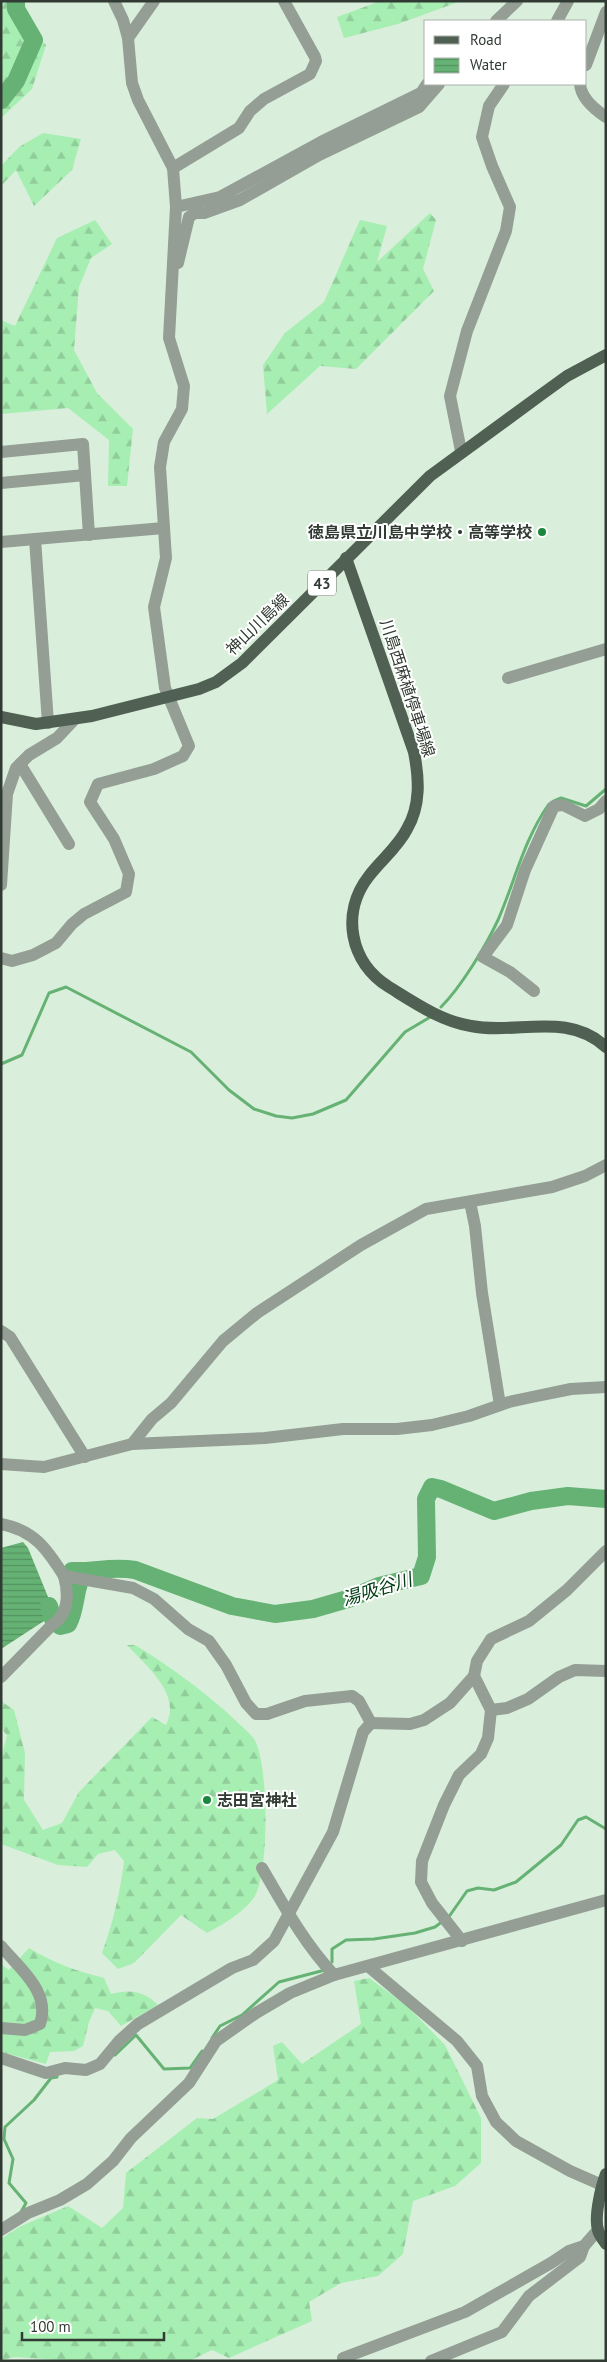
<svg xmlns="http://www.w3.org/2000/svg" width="607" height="2362" font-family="'PT Sans','Noto Sans JP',sans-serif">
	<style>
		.forest { fill: url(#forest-firs) }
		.water { fill: url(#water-rules) }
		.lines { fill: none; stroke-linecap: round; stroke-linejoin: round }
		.stream { stroke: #65b274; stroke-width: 3 }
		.river { stroke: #65b274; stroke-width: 18 }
		.minor { stroke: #949e95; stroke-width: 12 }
		.major { stroke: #506052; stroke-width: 12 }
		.poi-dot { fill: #1b863d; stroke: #fff; stroke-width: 2 }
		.labels { text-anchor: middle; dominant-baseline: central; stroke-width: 4; stroke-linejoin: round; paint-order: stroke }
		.shield { fill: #fff; stroke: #707670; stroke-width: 1 }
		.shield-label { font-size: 15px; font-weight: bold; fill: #323b33 }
		.poi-label { font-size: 16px; font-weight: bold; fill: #323b33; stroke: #fff; text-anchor: end }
		.street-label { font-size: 16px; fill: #323b33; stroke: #fff }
		.water-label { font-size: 18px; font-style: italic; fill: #003d15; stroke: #fff }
	</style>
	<defs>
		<pattern id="forest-firs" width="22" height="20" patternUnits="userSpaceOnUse" patternTransform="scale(1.25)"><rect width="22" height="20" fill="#a7eeb2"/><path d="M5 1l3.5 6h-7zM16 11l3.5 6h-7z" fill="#90cd9a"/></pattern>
		<pattern id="water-rules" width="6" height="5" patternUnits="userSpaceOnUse" patternTransform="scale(1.25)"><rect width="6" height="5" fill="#65b274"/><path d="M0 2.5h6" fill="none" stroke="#549260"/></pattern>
	</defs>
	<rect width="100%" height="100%" fill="#d9efdb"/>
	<!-- forest -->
	<g class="forest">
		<polygon points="1,1 10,1 11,8 46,45 32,89 1,118"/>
		<polygon points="374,1 461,1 398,24 344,38 337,17 375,3"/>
		<polygon points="43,133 81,139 72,170 34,206 16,170 1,186 1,166 19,147"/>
		<polygon points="430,213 436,220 423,269 434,291 356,369 320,366 267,414 263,365 285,333 324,302 360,220 387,226 377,262"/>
		<polygon points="95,220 112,244 91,258 79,287 74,350 97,393 133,429 127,486 108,486 109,440 68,408 1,414 1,320 15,326 57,238"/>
		<path d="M 127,1645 L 135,1645 C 171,1667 204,1691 235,1720 C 241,1726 249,1732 254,1739 C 269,1761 270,1878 253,1899 C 241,1914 224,1924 207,1933 L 181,1915 L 134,1963 L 118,1969 L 102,1953 C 113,1923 120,1893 124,1861 L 115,1850 L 98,1854 L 87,1867 L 58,1865 L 1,1844 L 1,1758 L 7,1736 L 1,1727 L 1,1701 L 14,1710 L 25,1753 L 24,1800 L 43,1830 L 62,1823 L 79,1792 L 152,1717 L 166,1725 C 182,1694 146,1666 127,1645 Z"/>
		<path d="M 29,1948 C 53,1963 77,1971 104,1978 L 111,1994 C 130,1989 144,1991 158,2005 L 121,2026 L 108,2011 L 95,2008 L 89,2022 L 83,2046 L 74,2051 L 50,2052 L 46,2064 L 1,2052 L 1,1964 L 9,1970 Z"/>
		<polygon points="369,1978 406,2005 445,2045 481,2118 481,2163 455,2186 413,2201 403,2254 378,2276 341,2283 309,2302 312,2321 229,2358 212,2350 189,2361 75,2361 15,2357 1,2360 1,2239 19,2227 68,2206 102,2228 123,2208 126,2173 197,2118 213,2119 278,2080 273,2046 282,2042 302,2064 361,2024 354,1981"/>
	</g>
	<!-- water -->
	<polygon class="water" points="23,1542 28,1548 55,1614 49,1622 44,1621 1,1649 1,1548"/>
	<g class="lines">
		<!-- stream -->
		<g class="stream">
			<polyline points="554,801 561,798 586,806 606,789"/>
			<path d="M 441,1007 C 461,987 486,946 498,920 C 515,881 524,839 549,804"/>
			<polyline points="1,1064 22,1055 49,993 66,987 191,1052 229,1090 254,1109 276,1116 292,1118 313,1114 346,1100 405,1032 432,1016"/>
			<polyline points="448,1918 467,1891 478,1888 494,1890 516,1882 561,1845 578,1820 586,1817 606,1829"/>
			<polyline points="332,1962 332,1949 346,1940 374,1939 415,1933 435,1927 443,1921"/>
			<polyline points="212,2038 220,2026 242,2015 279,1982 325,1970"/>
			<polyline points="115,2055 136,2035 164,2069 190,2068 202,2051"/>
			<polyline points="21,2212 26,2203 9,2183 13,2159 4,2139 5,2127 34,2100 51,2078 57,2077"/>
		</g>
		<!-- river -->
		<g class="river">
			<polyline points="1,100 16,81 34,40 16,9 16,1"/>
			<path d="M 72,1571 C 95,1572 111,1566 135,1570 L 232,1606 L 275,1614 L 313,1609 L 351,1598 L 379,1586 L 421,1576 L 427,1557 L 426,1499 L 432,1487 L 441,1489 L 494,1511 L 531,1501 L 568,1496 L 606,1499"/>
			<path d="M 49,1606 L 53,1619 L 60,1626 L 68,1624 C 77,1608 74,1587 84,1572"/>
		</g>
		<!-- minor -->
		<g class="minor">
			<polyline points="496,21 517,1"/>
			<polyline points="557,21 568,1"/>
			<polyline points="128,38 154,1"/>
			<polyline points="586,65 606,12"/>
			<path d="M 580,84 C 581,98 594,109 606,117"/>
			<polyline points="173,168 239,128 250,111 264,99 310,74 316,61 315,57 284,1"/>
			<polyline points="176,207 220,197 321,142 421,93 427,84"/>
			<polyline points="178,263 189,217 195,213 204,213 240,200 319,155 419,107 439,84"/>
			<polyline points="461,451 450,396 467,331 506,231 510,207 492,166 482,137 489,106 504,84"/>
			<polyline points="1,452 83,444 89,535"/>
			<polyline points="1,483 85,475"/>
			<polyline points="1,542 35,539"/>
			<polyline points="508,678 606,649"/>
			<polyline points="48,723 35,539 164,528"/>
			<polyline points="20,764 69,844"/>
			<polyline points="1,885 7,794 16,768 29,755 57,738 74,720"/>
			<polyline points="1,958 12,961 33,955 56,943 72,924 84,914 126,892 129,874 114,839 90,802 98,784 154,769 183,756 189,746 165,688 154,607 166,558 160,467 164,442 182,409 184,386 169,338 176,207 173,168 138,100 132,83 128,38 123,20 114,1"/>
			<polyline points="534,991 510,972 483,957 507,925 525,870 554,806 563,805 585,816 599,809 606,801"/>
			<polyline points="470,1202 475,1226 482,1293 500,1405"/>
			<polyline points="1,1331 10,1337 85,1457"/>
			<polyline points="132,1444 152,1419 171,1403 223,1341 257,1313 361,1245 426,1209 552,1187 585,1176 606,1165"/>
			<polyline points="1,1464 44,1467 132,1444 265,1438 343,1429 397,1429 432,1425 469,1416 509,1402 532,1397 571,1389 606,1387"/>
			<path d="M 1,1524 C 34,1530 47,1549 64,1576 L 133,1588 L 154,1599 L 188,1629 L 209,1641 L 226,1665 L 246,1703 L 256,1714 L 267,1714 L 305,1701 L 352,1696 L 359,1701 L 371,1723"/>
			<polyline points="474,1676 491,1710 507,1708 528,1699 559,1677 575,1670 606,1671"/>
			<path d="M 1,1677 L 52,1625 C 69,1614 69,1595 64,1576"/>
			<polyline points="371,1723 410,1724 424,1720 450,1703 474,1676 477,1661 491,1639 529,1621 567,1590 606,1551"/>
			<path d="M 262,1868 C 284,1906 304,1943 334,1975"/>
			<polyline points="462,1941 432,1903 421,1882 422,1861 444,1805 459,1775 481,1754 488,1738 491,1710"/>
			<path d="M 1,1946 C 20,1969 51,1992 40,2024 L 25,2030 L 1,2028"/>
			<polyline points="369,1967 457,2041 477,2066 482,2096 496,2122 516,2141 570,2171 602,2185"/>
			<polyline points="1,2058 46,2073 65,2068 86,2070 100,2064 119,2041 138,2024 232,1968 253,1960 274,1941 333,1832 363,1732 371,1723"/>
			<polyline points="1,2230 28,2213 60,2200 87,2184 113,2161 131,2138 189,2083 216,2041 256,2013 290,1993 334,1975 606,1900"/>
			<polyline points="343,2358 465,2312 551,2263 569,2251 584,2246"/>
			<polyline points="431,2361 502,2332 529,2296 580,2257 584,2246 598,2230"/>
		</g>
		<!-- major -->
		<g class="major">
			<path d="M 346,558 L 414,752 C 419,778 421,805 407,829 C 398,847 381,860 369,876 C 340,913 350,963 389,987 C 415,1003 441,1021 471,1026 C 517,1035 567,1011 606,1047"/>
			<polyline points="1,717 36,724 92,716 199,689 216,682 242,663 430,476 538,397 567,376 606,355"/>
			<path d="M 606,2174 C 601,2187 594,2217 598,2230 C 599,2235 603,2239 606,2244"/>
		</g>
	</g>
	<!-- markers -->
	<g class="poi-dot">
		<circle cx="542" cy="532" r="5"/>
		<circle cx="207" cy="1800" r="5"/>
	</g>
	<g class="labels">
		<!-- shield labels -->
		<rect class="shield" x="308" y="570.5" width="28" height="25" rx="4"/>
		<g class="shield-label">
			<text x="322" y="583">43</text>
		</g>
		<!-- poi labels -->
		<g class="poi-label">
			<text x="532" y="532">徳島県立川島中学校・高等学校</text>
			<text x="217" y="1800" text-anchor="start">志田宮神社</text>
		</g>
		<!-- street labels -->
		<g class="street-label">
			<text transform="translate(257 624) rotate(-44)">神山川島線</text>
			<text transform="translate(408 688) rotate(72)">川島西麻植停車場線</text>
		</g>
		<!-- water labels -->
		<g class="water-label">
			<text transform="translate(377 1589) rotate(-17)">湯吸谷川</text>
		</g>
	</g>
	<!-- border -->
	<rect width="607" height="2362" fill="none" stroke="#323b33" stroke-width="5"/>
	<!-- legend -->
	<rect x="424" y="20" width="162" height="65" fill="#ffffff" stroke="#adb1ad"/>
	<rect x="434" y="36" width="25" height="8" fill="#506052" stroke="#adb1ad"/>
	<text x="470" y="45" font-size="15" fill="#323b33">Road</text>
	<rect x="434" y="58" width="25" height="15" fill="url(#water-rules)" stroke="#adb1ad"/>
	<text x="470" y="70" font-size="15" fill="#323b33">Water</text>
	<!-- scale -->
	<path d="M22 2332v8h142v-8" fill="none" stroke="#323b33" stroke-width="2.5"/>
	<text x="30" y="2332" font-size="15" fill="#323b33" stroke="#ffffff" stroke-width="4" paint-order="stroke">100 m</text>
</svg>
